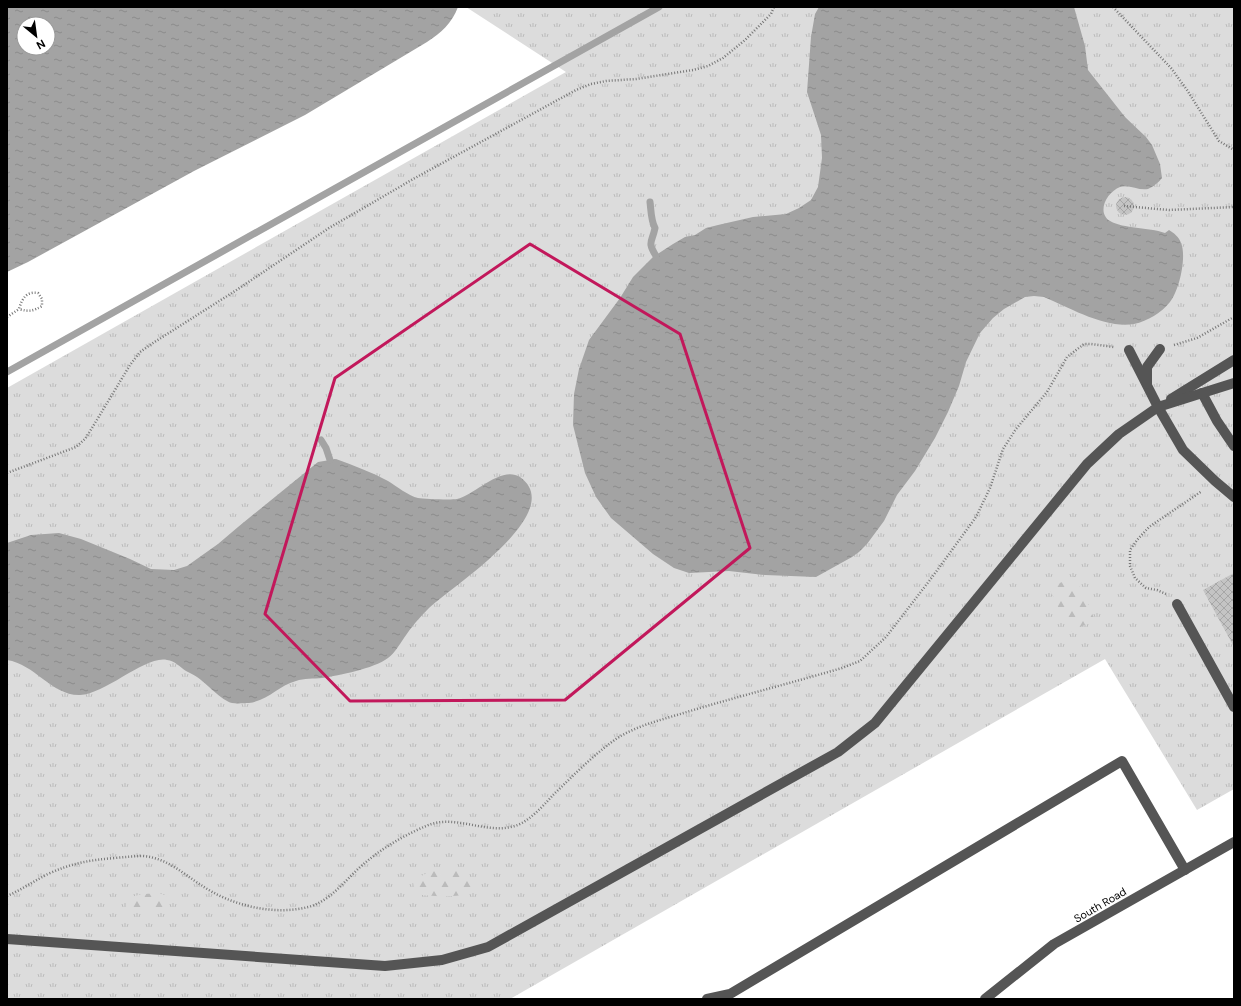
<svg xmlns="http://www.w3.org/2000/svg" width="1241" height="1006" font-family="'DM Sans',sans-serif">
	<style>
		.grass { fill: url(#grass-tufts) }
		.forest { fill: url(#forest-firs) }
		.water { fill: url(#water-ripples); fill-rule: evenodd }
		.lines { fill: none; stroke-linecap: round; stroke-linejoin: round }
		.stream { stroke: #a3a3a3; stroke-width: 7 }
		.building { fill: url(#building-cross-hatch) }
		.path { stroke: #777; stroke-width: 2.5; stroke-dasharray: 1 2; stroke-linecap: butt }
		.minor { stroke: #555; stroke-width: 10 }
		.marked { fill: none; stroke: #c2185b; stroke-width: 3; stroke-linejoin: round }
		.labels { text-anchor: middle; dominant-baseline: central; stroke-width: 3; stroke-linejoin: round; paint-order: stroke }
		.street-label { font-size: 11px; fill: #000; stroke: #fff }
	</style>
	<defs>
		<pattern id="grass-tufts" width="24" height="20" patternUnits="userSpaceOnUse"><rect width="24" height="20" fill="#dcdcdc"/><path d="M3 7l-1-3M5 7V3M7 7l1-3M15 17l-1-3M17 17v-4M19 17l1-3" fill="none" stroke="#bbb"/></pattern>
		<pattern id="forest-firs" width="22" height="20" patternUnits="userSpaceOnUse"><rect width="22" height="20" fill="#dcdcdc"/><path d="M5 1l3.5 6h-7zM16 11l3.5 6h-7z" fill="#bbb"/></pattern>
		<pattern id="water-ripples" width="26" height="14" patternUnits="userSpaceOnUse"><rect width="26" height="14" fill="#a3a3a3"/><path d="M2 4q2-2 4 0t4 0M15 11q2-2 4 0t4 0" fill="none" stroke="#8b8b8b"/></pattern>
		<pattern id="building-cross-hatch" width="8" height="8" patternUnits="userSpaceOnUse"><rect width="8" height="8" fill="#c4c4c4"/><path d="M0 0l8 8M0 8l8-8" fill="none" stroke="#a7a7a7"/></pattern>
	</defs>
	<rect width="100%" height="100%" fill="#fff"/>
	<!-- grass -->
	<polygon class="grass" points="466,7 1234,7 1234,789 1197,810 1105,659 510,999 7,999 7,388 566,72"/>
	<!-- forest -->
	<g class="forest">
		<polygon points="1075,576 1095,620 1070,632 1049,588"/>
		<path d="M 448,870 L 461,871 L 468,874 L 474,885 C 473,888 473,889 471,891 C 463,899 426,896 416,894 L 413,882 C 427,871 431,871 448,870 Z"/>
		<path d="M 156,893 C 178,895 168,915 156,911 C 154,910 151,908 148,907 L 136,912 L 131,913 L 126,907 L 128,899 C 137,894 145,894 156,893 Z"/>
	</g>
	<!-- water -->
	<g class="water">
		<path d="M 7,7 L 458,7 C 452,23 441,33 427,42 L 305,115 L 194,171 L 28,262 L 7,272 ZM 24,24 L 48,24 L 48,48 L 24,48 Z"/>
		<path d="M 819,7 L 1074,7 L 1085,46 L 1088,70 L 1125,117 L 1146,137 L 1152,145 L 1160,164 L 1162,178 C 1159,182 1153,187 1148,189 C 1139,191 1129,184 1120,187 C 1107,192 1096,212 1110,221 C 1124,229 1148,227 1165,233 L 1169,230 C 1174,233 1179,237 1181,243 C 1187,257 1179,291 1170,302 C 1161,313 1148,321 1134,324 C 1106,329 1070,308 1044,297 L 1034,296 L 1025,297 L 1004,309 L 993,318 L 980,333 L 966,362 L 959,386 L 948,412 L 935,438 L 915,471 L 897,495 L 884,521 L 867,544 L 859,552 L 852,557 L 816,577 L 765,575 L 729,571 L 689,573 L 674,568 L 653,554 L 611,518 L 596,497 L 585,473 L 573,425 L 574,394 L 579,369 L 589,340 L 620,298 L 633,277 L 653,257 L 673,244 L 685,237 L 695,235 L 706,228 L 718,225 L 753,217 L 786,214 L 799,208 L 811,200 L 818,187 L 822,158 L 821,135 L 807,92 L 811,37 L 815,14 Z"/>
		<path d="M 336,459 C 353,465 371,472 388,481 C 396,486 409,496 418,498 C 424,499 451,500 457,499 C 475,495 501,465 520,477 C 569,512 450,588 429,608 C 420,617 411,627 404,638 C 399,645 395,653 388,658 C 373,669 340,675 322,678 C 314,679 304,678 296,681 C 278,686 269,700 249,703 C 244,703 237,704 232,703 C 222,701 206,683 197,677 C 194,675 190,673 186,671 C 180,667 175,661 167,660 C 146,655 106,694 80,695 C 52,696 35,664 7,660 L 7,543 L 31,535 L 59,533 L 81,539 L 130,559 L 151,569 L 174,570 L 187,566 L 218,544 L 238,527 L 318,462 Z"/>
	</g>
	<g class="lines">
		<!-- stream -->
		<g class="stream">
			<path d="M 650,202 C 651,210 651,221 655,228 C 652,243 647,241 656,256"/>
			<polyline points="7,372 659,7"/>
			<polyline points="321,440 326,448 330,460"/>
		</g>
	</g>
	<!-- building -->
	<g class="building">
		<circle cx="1125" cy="206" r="9"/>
		<polygon points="1234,573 1234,647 1203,590"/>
	</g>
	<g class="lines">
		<!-- path -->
		<g class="path">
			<polyline points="1113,7 1171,68 1187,90 1219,141 1234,150"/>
			<polyline points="1124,206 1169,210 1234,207"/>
			<path d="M 7,317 L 19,309 C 22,299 26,291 38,293 L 42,299 L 42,306 C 33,311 29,312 19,309"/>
			<polyline points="1174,345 1197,338 1234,317"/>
			<polyline points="7,473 76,447 85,439 92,428 130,365 140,352 153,343 235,291 329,228 415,178 576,90 591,84 606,81 636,79 693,70 708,66 723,58 745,40 771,14 774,7"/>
			<polyline points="1166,594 1157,590 1146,588 1135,578 1130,566 1130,550 1137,540 1149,527 1202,491"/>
			<path d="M 7,896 C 21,890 34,881 48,874 C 72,863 90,860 115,858 C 125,857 134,856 143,856 C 167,858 182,873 201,885 C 230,905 273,916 308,907 C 332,901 347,877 366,862 C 384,847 405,835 426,826 C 457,812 491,839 522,823 C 534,816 544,805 553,795 C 573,776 593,755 616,739 C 637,725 665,719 690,711 C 740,696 791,683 842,668 L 860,661 L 886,637 L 933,576 L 976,517 L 990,488 L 1003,449 L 1016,429 L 1047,392 L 1067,357 L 1084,344 L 1091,344 L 1114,347"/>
		</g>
		<!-- minor -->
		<g class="minor">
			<polyline points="1129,350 1158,407 1183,450 1215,481 1234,497"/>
			<polyline points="1147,384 1147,367 1160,349"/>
			<polyline points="1202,393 1217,421 1234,446"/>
			<polyline points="1171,399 1234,360"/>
			<polyline points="1177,604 1234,707"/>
			<polyline points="7,939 385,966 442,960 488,947 838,752 875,723 1087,464 1119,434 1158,407 1234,383"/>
			<polyline points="707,999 730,994 1122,761 1185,870"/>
			<polyline points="985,999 1054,944 1234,842"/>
		</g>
	</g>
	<!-- marked area -->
	<path class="marked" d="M 530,244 L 680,334 L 750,548 L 565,700 L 350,701 L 265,614 L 335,378 Z"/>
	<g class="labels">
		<!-- street labels -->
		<g class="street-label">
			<text transform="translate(1100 905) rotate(-30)">South Road</text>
		</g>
	</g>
	<!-- border -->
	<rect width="1241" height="1006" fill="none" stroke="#000000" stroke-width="16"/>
	<!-- north arrow -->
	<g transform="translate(36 36) rotate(151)"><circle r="19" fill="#ffffff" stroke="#999999"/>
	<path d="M0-3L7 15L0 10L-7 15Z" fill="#000000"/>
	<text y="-6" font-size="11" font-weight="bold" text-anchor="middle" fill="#000000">N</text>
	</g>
</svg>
